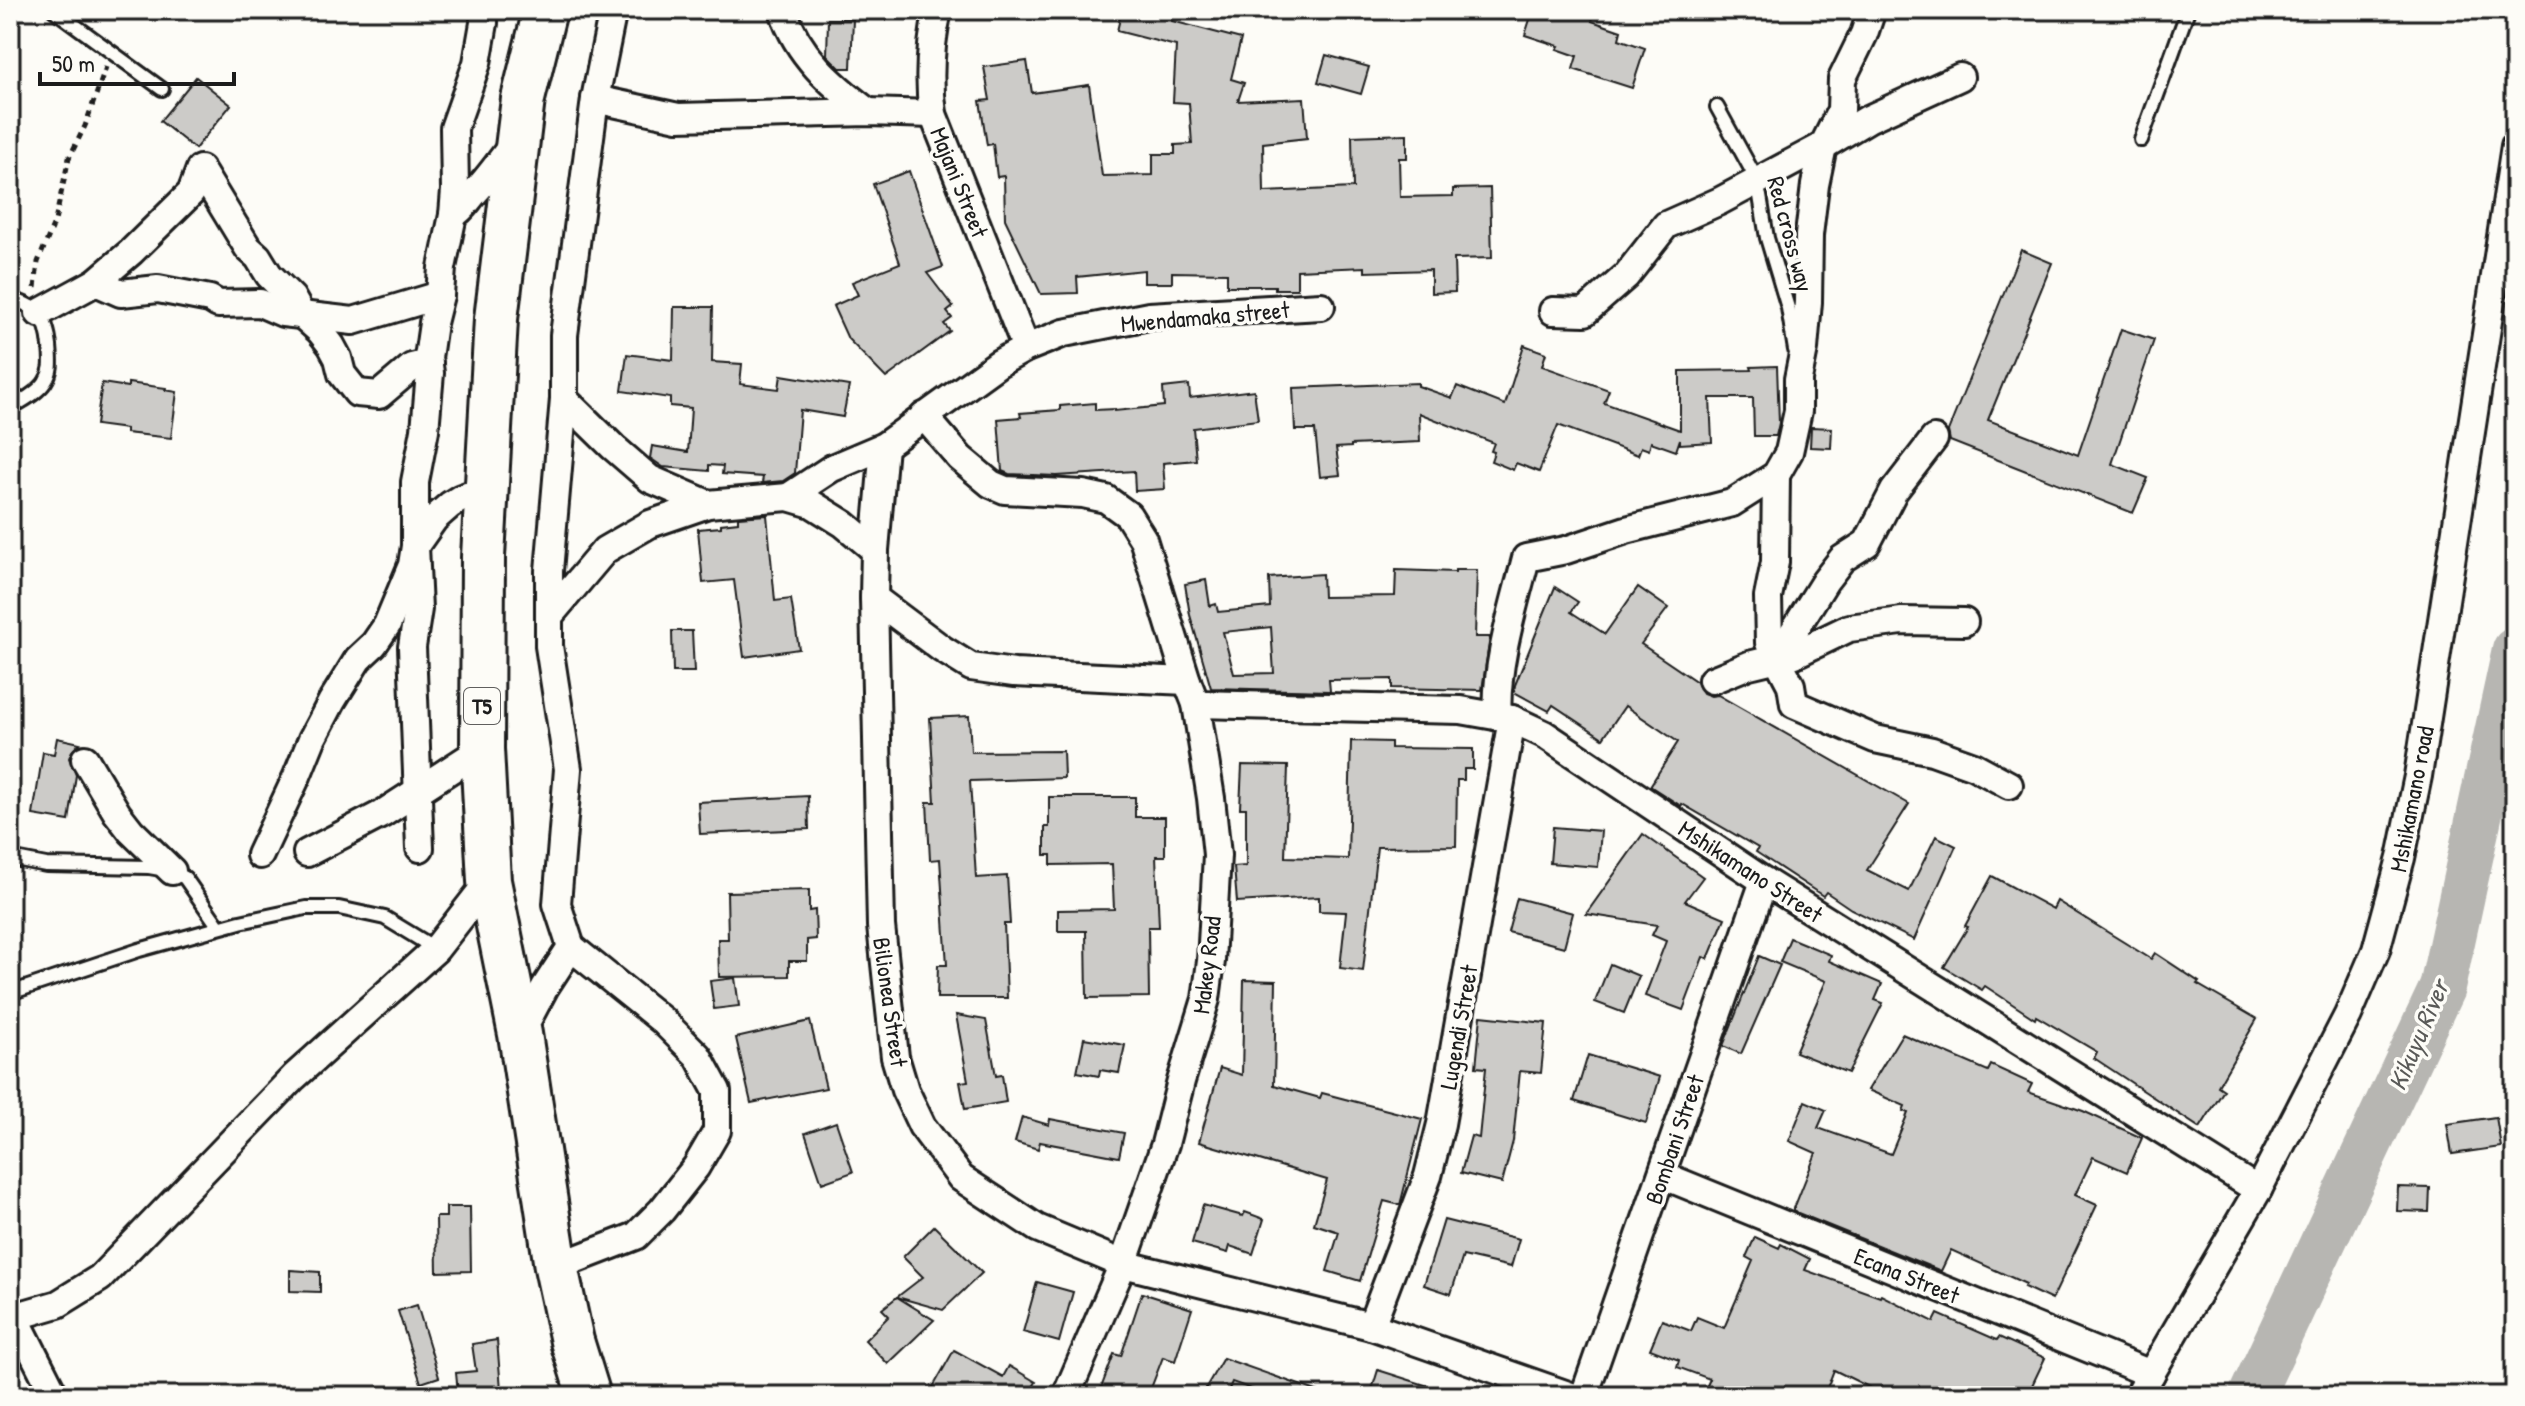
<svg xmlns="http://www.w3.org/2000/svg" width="2525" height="1406" font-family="'Patrick Hand',sans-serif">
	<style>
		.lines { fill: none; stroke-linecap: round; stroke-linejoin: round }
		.river { stroke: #b7b6b2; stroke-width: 46 }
		.building { fill: #cccbc8; stroke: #1c1c1c; stroke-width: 2; fill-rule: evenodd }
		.service-casing { stroke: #1c1c1c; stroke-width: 18 }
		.minor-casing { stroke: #1c1c1c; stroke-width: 32 }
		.trunk-casing { stroke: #1c1c1c; stroke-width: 48 }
		.path { stroke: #1c1c1c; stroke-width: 5; stroke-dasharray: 6 6; stroke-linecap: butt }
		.service { stroke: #fdfcf7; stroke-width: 12 }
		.minor { stroke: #fdfcf7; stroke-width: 26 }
		.trunk { stroke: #fdfcf7; stroke-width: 42 }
		.labels { text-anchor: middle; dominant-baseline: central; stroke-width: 7; stroke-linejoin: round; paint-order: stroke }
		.shield { fill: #fdfcf7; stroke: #605f5e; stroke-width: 2 }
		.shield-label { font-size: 22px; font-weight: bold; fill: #1c1c1c }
		.street-label { font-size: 24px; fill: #1c1c1c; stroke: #fdfcf7 }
		.water-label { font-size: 26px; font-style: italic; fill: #5a5a58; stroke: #fdfcf7 }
	</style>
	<rect width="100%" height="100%" fill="#fdfcf7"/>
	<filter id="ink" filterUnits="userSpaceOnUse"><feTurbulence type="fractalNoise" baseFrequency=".0125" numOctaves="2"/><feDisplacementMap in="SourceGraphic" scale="16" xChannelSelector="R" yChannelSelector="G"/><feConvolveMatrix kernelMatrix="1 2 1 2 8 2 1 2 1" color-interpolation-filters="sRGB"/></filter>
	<g filter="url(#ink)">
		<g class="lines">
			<!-- river -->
			<polyline class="river" points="2251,1396 2442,988 2515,650"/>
		</g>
		<!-- building -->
		<g class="building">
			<polygon points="1122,10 1151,10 1173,15 1172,21 1241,39 1231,79 1244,83 1238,101 1304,98 1307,138 1263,143 1264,192 1353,188 1352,136 1407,134 1407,158 1399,158 1400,197 1453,196 1453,189 1490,188 1492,258 1454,259 1455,292 1431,293 1431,270 1365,272 1365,267 1297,270 1297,289 1275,289 1275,286 1227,286 1227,273 1172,272 1172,283 1144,283 1144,270 1077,277 1078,293 1041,294 1005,219 1004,176 997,177 993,144 987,145 980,101 990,100 984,67 1027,61 1032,93 1089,85 1102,176 1153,175 1153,154 1175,154 1175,145 1192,144 1189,103 1173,102 1176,46 1117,31"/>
			<polygon points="1533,10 1595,10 1592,21 1621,31 1619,39 1645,48 1632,88 1573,69 1577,56 1557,49 1559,46 1525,35"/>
			<polygon points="828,19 853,19 851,68 840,68 827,55"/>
			<polygon points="1326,55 1369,67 1361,94 1318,82"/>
			<polygon points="196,77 231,105 195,149 160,121"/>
			<polygon points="909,171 943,267 927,273 953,307 947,312 952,318 944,324 950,331 886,378 848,339 833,306 858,295 852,282 900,263 873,184"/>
			<polygon points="2021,250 2052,263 1988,420 2078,455 2121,329 2154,340 2112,464 2148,478 2133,513 1950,441 1948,431"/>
			<polygon points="674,307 713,307 712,362 742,364 740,384 779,389 781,375 849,386 843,417 800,410 795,473 783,481 762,483 763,477 722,474 723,466 709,465 709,471 663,467 650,458 652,446 688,452 691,408 670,406 670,398 622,391 627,354 673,360"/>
			<polygon points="1524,345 1546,353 1542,366 1609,390 1604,403 1680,430 1680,371 1752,370 1751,367 1777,366 1779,423 1776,436 1754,436 1753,398 1710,398 1712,442 1680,444 1680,439 1676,451 1651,442 1649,450 1641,447 1638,455 1558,425 1539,472 1516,463 1513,470 1491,461 1494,452 1491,451 1494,443 1419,413 1420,442 1351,445 1351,447 1336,448 1340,475 1320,477 1315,430 1295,430 1293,388 1418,383 1418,386 1452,398 1457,386 1505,405"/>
			<polygon points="102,383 128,387 128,383 166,388 165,390 177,392 171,438 126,433 126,429 96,425"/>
			<polygon points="1189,385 1190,398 1254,390 1258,420 1193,428 1196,460 1163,463 1165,489 1135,491 1134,471 1057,476 1009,474 1002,471 998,419 1021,417 1020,413 1060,410 1060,406 1095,403 1095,410 1115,409 1115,411 1164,406 1163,388"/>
			<polygon points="1811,427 1832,428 1831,448 1810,447"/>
			<polygon points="767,515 775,601 791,599 799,649 744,657 734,580 703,583 698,529 721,527 721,524 738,522 738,517"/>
			<path d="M 1396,570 L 1455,572 L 1455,570 L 1477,570 L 1475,637 L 1490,637 L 1482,690 L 1392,688 L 1392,679 L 1329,680 L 1330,691 L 1211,688 L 1190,615 L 1185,584 L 1206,580 L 1210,606 L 1216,604 L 1218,612 L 1270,607 L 1269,578 L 1322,574 L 1323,597 L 1395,596 ZM 1271,627 L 1274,673 L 1234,674 L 1223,632 Z"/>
			<polygon points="1555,587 1578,602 1571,612 1605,634 1638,587 1668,608 1641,644 1697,682 1703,693 1711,696 1718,695 1909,804 1867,870 1909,891 1936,836 1956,846 1914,940 1851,909 1826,892 1823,896 1756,852 1758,848 1682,804 1681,806 1650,786 1678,742 1625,706 1603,738 1553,705 1549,711 1514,692 1515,685"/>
			<polygon points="672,631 692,631 694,672 673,672"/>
			<polygon points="969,716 971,752 1063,751 1064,778 970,781 976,878 1007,876 1010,924 1004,924 1007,998 937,998 938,965 947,965 940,859 930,860 927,802 935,802 930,718"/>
			<polygon points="57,738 80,743 72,751 69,758 76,775 69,821 33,815 43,752 54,754"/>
			<polygon points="1351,741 1391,742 1391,748 1473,749 1473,769 1464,769 1464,780 1457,780 1456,846 1377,847 1363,971 1340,968 1346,912 1319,911 1319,897 1237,902 1234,867 1246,866 1246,808 1240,808 1242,765 1288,766 1285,857 1348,859"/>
			<polygon points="808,796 809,829 700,834 698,802"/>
			<polygon points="1049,797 1135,797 1135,817 1165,817 1165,856 1156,856 1159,927 1148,927 1149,997 1087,998 1086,931 1058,931 1058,910 1114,909 1112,864 1051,865 1051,855 1045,855 1045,827 1049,827"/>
			<polygon points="1553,827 1601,831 1598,867 1550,863"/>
			<polygon points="1643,834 1703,877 1685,901 1725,918 1708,959 1703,957 1683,1010 1645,996 1666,941 1652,935 1657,925 1586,914"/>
			<polygon points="1992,876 2053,909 2057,901 2151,959 2155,953 2199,982 2197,984 2257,1019 2218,1086 2224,1090 2200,1128 2094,1058 2097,1052 2036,1016 2035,1019 1985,986 1982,990 1944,967 1968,927 1965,926"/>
			<polygon points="809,890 809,911 815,910 816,939 807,940 807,961 789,961 789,976 719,977 718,939 728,939 727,892"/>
			<polygon points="1517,898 1573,913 1564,947 1508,932"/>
			<polygon points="1790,938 1831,955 1829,961 1882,984 1875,1000 1883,1003 1848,1073 1795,1052 1826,981 1780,962"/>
			<polygon points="1759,956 1780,965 1741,1054 1723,1046"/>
			<polygon points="1610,964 1639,976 1624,1013 1595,1002"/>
			<polygon points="735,978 739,1006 714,1009 710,981"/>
			<polygon points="1244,980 1276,981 1274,1085 1320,1098 1322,1093 1422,1119 1400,1205 1384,1201 1360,1281 1327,1271 1339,1232 1314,1224 1327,1180 1199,1142 1220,1068 1242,1075"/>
			<polygon points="956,1015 986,1020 996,1076 1002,1075 1006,1102 965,1109 960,1082 968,1081"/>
			<polygon points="1481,1016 1546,1023 1541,1073 1520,1071 1513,1141 1502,1183 1461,1173 1471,1136 1479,1138 1486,1068 1476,1067"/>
			<polygon points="810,1021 826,1088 751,1103 736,1038"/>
			<polygon points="1902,1034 1988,1071 1991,1065 2032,1084 2028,1092 2083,1111 2142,1138 2127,1172 2093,1157 2075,1195 2097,1205 2052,1300 2024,1287 2026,1284 1951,1250 1941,1271 1793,1211 1816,1153 1789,1141 1805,1101 1826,1110 1818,1128 1891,1154 1908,1113 1903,1111 1905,1106 1868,1090"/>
			<polygon points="1084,1038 1125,1045 1119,1073 1100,1070 1099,1076 1077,1072"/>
			<polygon points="1588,1055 1660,1077 1646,1123 1574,1101"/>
			<polygon points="1022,1117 1049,1125 1050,1119 1124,1133 1119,1157 1040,1142 1038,1149 1015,1142"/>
			<polygon points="2496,1117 2501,1147 2452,1154 2447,1124"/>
			<polygon points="836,1122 853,1172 822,1183 805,1133"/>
			<polygon points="2398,1187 2430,1188 2429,1212 2397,1211"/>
			<polygon points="1203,1205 1243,1216 1245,1212 1264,1219 1253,1254 1230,1246 1228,1253 1192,1243"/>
			<polygon points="446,1207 470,1207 471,1271 437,1272 436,1217 446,1217"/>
			<polygon points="1444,1220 1519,1239 1511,1267 1463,1256 1451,1294 1424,1285"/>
			<polygon points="934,1226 982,1273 943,1310 897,1297 923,1277 903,1257"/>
			<polygon points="1755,1237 1779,1248 1781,1244 1810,1259 1805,1270 1880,1297 1881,1295 1934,1322 1938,1314 1997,1340 1999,1337 2045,1358 2027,1396 1887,1396 1834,1370 1824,1396 1702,1396 1710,1379 1677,1367 1679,1360 1650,1349 1662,1320 1691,1331 1697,1317 1724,1328 1753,1261 1746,1257"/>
			<polygon points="290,1270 320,1272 320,1292 290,1291"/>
			<polygon points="1037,1282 1073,1292 1059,1342 1023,1332"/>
			<polygon points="1142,1293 1192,1309 1175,1361 1163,1357 1148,1396 1098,1396 1114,1354 1121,1356"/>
			<polygon points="897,1297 934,1320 888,1364 865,1340 889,1316 882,1309"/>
			<polygon points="417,1305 439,1377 421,1383 398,1311"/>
			<polygon points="497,1340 501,1389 458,1393 456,1373 476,1371 472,1344"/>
			<polygon points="954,1350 1003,1377 1009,1366 1036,1382 1030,1392 1038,1396 928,1396"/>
			<polygon points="1223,1358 1322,1393 1322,1396 1271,1396 1232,1382 1226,1396 1201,1396"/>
			<polygon points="1378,1370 1447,1392 1446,1396 1370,1396"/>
		</g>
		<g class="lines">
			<!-- service casing -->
			<g class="service-casing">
				<g id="service">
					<polyline points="54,10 162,89"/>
					<polyline points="1717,107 1751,169 1760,196 1767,238 1788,308 1795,350"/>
					<polyline points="2141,140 2188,10"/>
					<path d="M 10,299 C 39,306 47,318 50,346 C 51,360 53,370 45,382 C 38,393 21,401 10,409"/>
					<polyline points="10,858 46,865 149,867 172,871 185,878 219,927"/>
					<polyline points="10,993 139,950 240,922 306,908 339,908 385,918 436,949"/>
				</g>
			</g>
			<!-- minor casing -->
			<g class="minor-casing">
				<g id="minor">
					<path d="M 783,10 C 797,55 832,85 868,112"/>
					<path d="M 938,10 C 930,45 928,78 933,114 L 1026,348"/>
					<polyline points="595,99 678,117 868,112 933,114"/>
					<path d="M 453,215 C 464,209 468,199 476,191 C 490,176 501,160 514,143"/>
					<polyline points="96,282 121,293 158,289 210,299 218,304 260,303 283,313 353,321 440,295"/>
					<polyline points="1553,311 1585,312 1626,276 1666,225 1720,201 1823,146 1868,119 1960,77"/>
					<polyline points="39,313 96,282 131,252 191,193 200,169 248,248 258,257 269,275 292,298 301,314 320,331 331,345 338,358 342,374 357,393 379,395 412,367 429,363"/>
					<polyline points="564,399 613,447 650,479 708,504"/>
					<polyline points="924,416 960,458 991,484 1005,490 1083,494 1106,499 1128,515 1143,539 1187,681 1196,704 1211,798 1217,855 1211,961 1206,999 1181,1081 1165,1144 1123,1264 1066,1396"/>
					<polyline points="884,446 875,550 874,598 881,926 895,1057 905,1090 922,1126 961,1178 1037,1228 1123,1264 1371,1326 1571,1396"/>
					<polyline points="1776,475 1775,562 1768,597 1769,643 1791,685 1794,704 1875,739 1932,751 1974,766 2009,785"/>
					<polyline points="788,497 832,468 884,446 999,363 1026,348 1064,333 1149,316 1321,306"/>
					<polyline points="874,598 942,649 971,667 1014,673 1187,681"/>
					<polyline points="550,615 605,550 650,524 708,504 788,497 812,504 844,524 875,550"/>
					<polyline points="1777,658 1825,581 1842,559 1867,543 1894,491 1934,439"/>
					<polyline points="1712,680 1749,665 1795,654 1849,628 1902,621 1964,622"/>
					<polyline points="1196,704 1461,710 1512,719 1544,734 1764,881 2258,1190"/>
					<path d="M 1498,717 C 1494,669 1514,605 1526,558 L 1566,550 L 1626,530 L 1732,503 L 1776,475 L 1789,452 L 1798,411 L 1798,379 L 1804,349 L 1808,302 L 1809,235 L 1815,185 L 1823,146 L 1841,110 L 1842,79 L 1864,34 L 1872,10"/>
					<polyline points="85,759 117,813 131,831 172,871"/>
					<polyline points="420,848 412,647 418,609 415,546 415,482 425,430 430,373 428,358 433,323 440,295 442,268 453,215 455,190 454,128 477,63 484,23 484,10"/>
					<polyline points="307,853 382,814 482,749"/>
					<polyline points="260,855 297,776 312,739 332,701 358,659 374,644 387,625 412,565 415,546 434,519 450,505 461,498 487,489"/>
					<polyline points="520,1034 545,987 571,947 557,904 568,769 549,646 549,571 564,399 564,335 595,99 613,10"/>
					<polyline points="1662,1175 2151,1374"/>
					<polyline points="556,1267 636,1236 662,1210 696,1167 717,1131 717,1091 698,1056 663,1021 571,947"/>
					<polyline points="15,1317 55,1396"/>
					<polyline points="10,1318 58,1304 100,1278 294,1077 436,949 489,881"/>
					<polyline points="1371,1326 1428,1176 1441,1124 1512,719"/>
					<polyline points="1584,1396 1764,881"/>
					<polyline points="2138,1396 2258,1190 2348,1015 2376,950 2401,858 2418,776 2515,146"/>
				</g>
			</g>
			<!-- trunk casing -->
			<g class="trunk-casing">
				<polyline id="trunk" points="545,10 523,99 496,319 483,557 482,749 489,881 520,1034 556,1267 572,1341 589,1396"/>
			</g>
			<!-- path -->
			<polyline class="path" points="35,288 38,262 55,221 69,158 85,126 106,67"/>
			<!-- service -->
			<use href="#service" class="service"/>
			<!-- minor -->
			<use href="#minor" class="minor"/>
			<!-- trunk -->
			<use href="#trunk" class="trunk"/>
		</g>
	</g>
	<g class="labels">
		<!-- shield labels -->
		<rect class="shield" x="464" y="688" width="36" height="36" rx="6"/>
		<g class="shield-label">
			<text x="482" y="706">T5</text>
		</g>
		<!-- street labels -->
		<g class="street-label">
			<text transform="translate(960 182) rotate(68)">Majani Street</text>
			<text transform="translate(1791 234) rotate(75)">Red cross way</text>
			<text transform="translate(1205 316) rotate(-5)">Mwendamaka street</text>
			<text transform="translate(2411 799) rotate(-79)">Mshikamano road</text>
			<text transform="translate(1751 871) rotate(33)">Mshikamano Street</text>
			<text transform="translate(1206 965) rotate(-83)">Makey Road</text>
			<text transform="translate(891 1002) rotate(82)">Bilionea Street</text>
			<text transform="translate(1458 1027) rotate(-80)">Lugendi Street</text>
			<text transform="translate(1674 1139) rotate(-71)">Bombani Street</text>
			<text transform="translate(1907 1275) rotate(22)">Ecana Street</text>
		</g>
		<!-- water labels -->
		<g class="water-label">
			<text transform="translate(2418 1035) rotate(-67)">Kikuyu River</text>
		</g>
	</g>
	<!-- margin -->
	<rect width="2525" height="1406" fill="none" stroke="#fdfcf7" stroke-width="40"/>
	<rect x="20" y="20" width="2485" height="1366" fill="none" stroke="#1c1c1c" stroke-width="3" filter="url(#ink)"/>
	<!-- scale -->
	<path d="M40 72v12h194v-12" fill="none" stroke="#1c1c1c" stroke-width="4"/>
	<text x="52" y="72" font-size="24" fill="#1c1c1c" stroke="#fdfcf7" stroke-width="6" paint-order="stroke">50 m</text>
</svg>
